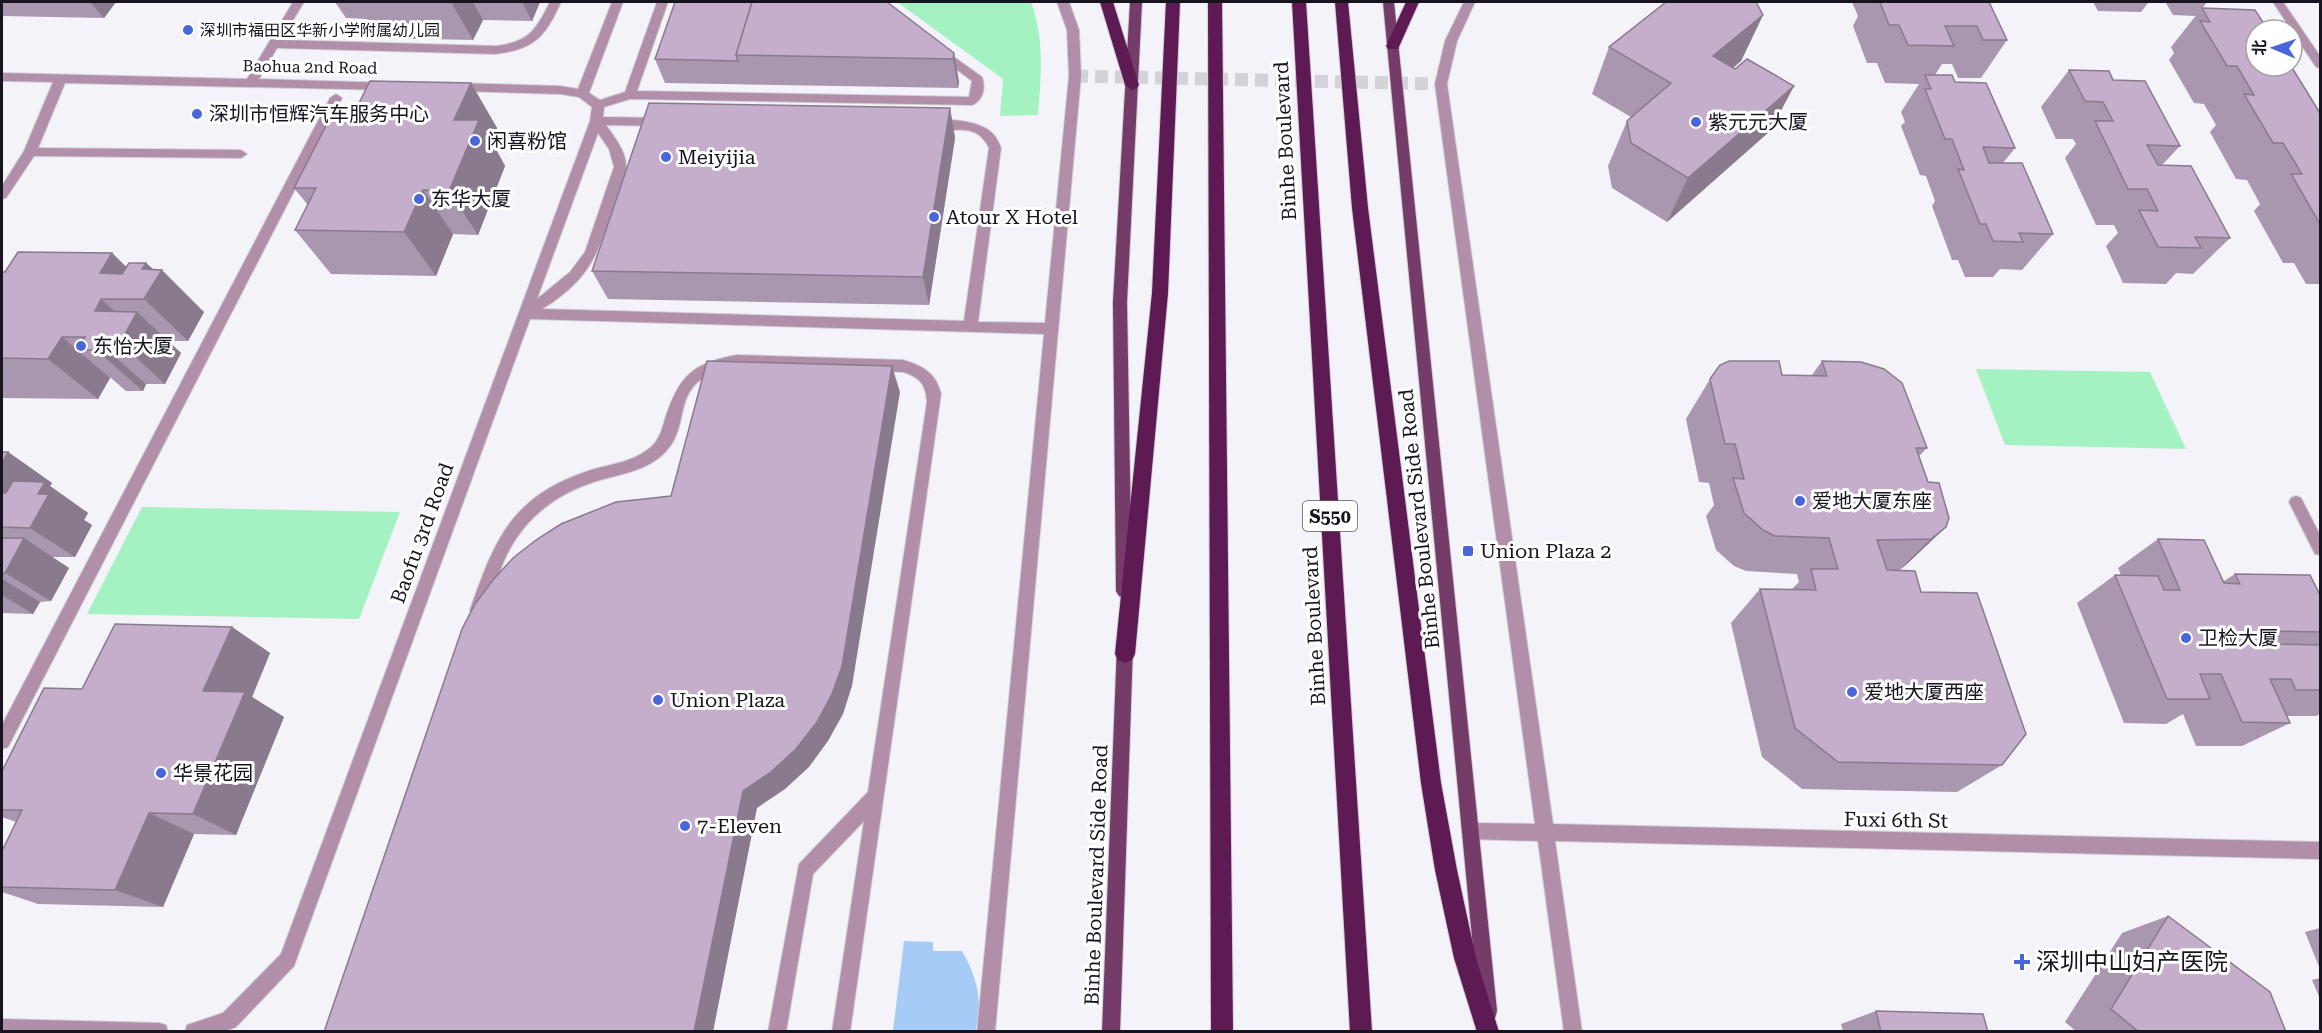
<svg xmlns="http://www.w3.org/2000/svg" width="2322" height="1033" font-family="'Roboto Serif','Noto Sans SC',serif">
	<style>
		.green { fill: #a4f1c2 }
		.water { fill: #a6cbf6 }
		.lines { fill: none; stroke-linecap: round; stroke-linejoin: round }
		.minor-tunnel { stroke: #d3d2d9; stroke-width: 13; stroke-dasharray: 13 7; stroke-linecap: butt }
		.minor-casing { stroke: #d1cfd7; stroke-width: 2 }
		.major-casing { stroke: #d1cfd7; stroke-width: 2 }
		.highway-casing { stroke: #d1cfd7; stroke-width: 2 }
		.minor { fill: #b18fa9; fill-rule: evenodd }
		.major { fill: #753b69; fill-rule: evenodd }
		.highway { fill: #5e1a53; fill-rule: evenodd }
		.wall { fill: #a996af }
		.shaded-wall { fill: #897a8e }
		.building { fill: #c4aecb; stroke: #897a8e; stroke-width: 1.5 }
		.poi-dot { fill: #4967da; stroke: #fff; stroke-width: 2 }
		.labels { text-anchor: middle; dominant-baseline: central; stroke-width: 6; stroke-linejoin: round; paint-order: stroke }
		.far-poi-label { font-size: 16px; fill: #171420; stroke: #fff; text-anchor: start }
		.far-street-label { font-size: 16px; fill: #171420; stroke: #fff }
		.shield { fill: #fff; stroke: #5d5a63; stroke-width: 1.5 }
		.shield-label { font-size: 18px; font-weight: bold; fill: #171420 }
		.poi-label { font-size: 20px; fill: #171420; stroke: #fff; text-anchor: start }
		.street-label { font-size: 20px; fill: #171420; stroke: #fff }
		.near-poi-label { font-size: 24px; fill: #171420; stroke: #fff; text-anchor: start }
	</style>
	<rect width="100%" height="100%" fill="#f4f3fa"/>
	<!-- green -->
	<g class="green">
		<path d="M 897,2 L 1031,2 C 1045,40 1041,76 1038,115 L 1000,116 L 1003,79 Z"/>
		<polygon points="1976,369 2150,372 2186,449 2005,445"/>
		<polygon points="142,507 400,512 359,619 87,614"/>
	</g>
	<!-- water -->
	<path class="water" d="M 904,941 L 933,942 L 933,951 L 962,951 C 977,977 984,1003 975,1031 L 893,1031 Z"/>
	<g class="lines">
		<!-- minor-tunnel -->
		<polyline class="minor-tunnel" points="1075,76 1441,84"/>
		<!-- minor casing -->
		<g class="minor-casing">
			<g id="minor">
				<path d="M 293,2 L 304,2 L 281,40 L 496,46 C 529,42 536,30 550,2 L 561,2 C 545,37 535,49 496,54 L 277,48 L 259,79 L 392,83 L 392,89 L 388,90 L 65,83 L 38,148 L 241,150 L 247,154 L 241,158 L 34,156 L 6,198 L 2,199 L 2,186 L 24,151 L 53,82 L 2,81 L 2,73 L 247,79 Z"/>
				<path d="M 612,2 L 623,2 L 589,93 L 600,100 L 625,92 L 657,2 L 668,2 L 637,91 L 969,97 L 972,81 L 936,54 L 934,51 L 940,47 L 982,77 C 986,87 983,101 972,105 L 630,99 L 604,107 L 603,117 L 662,118 L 668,122 L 662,126 L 606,125 C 614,137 626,151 626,166 C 626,177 618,191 615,202 C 598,253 591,279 542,309 L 964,321 L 989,148 C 974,115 939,140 926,125 C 935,115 975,121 987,129 C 994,133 998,140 1001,148 L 978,322 L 1045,323 L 1069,76 L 1067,30 L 1057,2 L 1069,2 L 1079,30 L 1081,76 L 995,1032 L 977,1032 L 1044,334 L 530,319 L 294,966 L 236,1027 L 223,1032 L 185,1032 L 187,1025 L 223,1013 L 281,954 L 590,121 L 592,107 L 579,97 L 560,94 L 454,91 L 448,87 L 454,83 L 560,86 L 578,89 ZM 598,133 L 609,149 L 614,167 L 585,252 L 570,272 L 537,299 Z"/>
				<polygon points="1464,2 1475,2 1457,41 1447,84 1553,824 2320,842 2320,859 1555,841 1582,1032 1564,1032 1538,841 1471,839 1465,837 1462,831 1465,825 1471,823 1535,824 1435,84 1445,41"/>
				<polygon points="2273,2 2283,2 2320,56 2320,68 2316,67"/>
				<polygon points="336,94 342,98 8,747 2,749 2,725 330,98"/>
				<path d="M 737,355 L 903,360 C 923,366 936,373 941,394 L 850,1032 L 832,1032 L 864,821 L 813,874 L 786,1032 L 768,1032 L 799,864 L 868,792 L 927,402 C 926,385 920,377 903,372 L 737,367 C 660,380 699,425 660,457 C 640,473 614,475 591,483 C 550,497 520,523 503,563 C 496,580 491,598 484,615 L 478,617 L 472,615 L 470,610 C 495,539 511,497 588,471 C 609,464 633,463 651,447 C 659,440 662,430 665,419 C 679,376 692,363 737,355 Z"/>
				<polygon points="2296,496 2301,498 2320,535 2320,555 2315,554 2289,502 2291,498"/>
				<polygon points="2,1019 159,1023 166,1025 168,1032 2,1032"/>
			</g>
		</g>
		<!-- major casing -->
		<g class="major-casing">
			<g id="major">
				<polygon points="1130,2 1142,2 1127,302 1132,591 1129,596 1124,598 1119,596 1116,591 1113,302"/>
				<polygon points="1383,2 1394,2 1497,1011 1495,1018 1488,1020 1481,1018 1479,1011"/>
				<polygon points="1125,638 1131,640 1133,645 1120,1032 1102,1032 1117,645 1119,640"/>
			</g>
		</g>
		<!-- highway casing -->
		<g class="highway-casing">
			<g id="highway">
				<polygon points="1100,2 1113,2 1139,85 1137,88 1132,90 1125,85"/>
				<polygon points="1166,2 1180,2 1168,293 1135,654 1132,660 1125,663 1118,660 1115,654 1152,293"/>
				<polygon points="1208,2 1222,2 1233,1032 1211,1032"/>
				<polygon points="1292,2 1306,2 1372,1032 1350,1032"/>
				<polygon points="1335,2 1348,2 1368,208 1441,783 1457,870 1476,958 1499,1032 1477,1032 1454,958 1435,870 1421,783 1352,208"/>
				<polygon points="1406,2 1419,2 1398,49 1388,49 1386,46"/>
			</g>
		</g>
		<!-- minor -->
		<use href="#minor" class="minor"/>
		<!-- major -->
		<use href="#major" class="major"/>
		<!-- highway -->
		<use href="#highway" class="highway"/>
	</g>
	<!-- wall -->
	<g class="wall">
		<polygon points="2,2 116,2 104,18 2,16"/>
		<polygon points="335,2 540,2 532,21 483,20 473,40 379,38 367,19 346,18"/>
		<polygon points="675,2 954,53 959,82 958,88 665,83 655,59"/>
		<polygon points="1852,2 1989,2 2007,40 1981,78 1958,78 1952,64 1942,64 1935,75 1955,82 2015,148 2003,163 2053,234 2022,270 2000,269 1993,277 1965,277 1958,260 1952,260 1932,206 1935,201 1926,176 1920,175 1901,126 1905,122 1901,112 1919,84 1885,83 1877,63 1867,63 1853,26 1858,16"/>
		<polygon points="2086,2 2207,2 2196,16 2173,15 2166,3 2148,3 2141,12 2098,11 2093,2"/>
		<polygon points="2202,8 2320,113 2320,284 2306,284 2294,263 2283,263 2254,211 2260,204 2247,180 2236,179 2210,132 2216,125 2204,104 2194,103 2169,60 2174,53 2171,47"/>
		<polygon points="1763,15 1741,61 1733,68 1794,86 1770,131 1667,222 1612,188 1608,166 1627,121 1631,117 1592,94 1609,47"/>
		<polygon points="2069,70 2113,80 2180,146 2162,165 2230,238 2193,274 2176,273 2166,284 2123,283 2106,246 2118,233 2114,225 2096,225 2065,158 2076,144 2073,139 2056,139 2041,107"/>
		<polygon points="471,83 497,128 492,142 505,166 478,235 453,234 436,276 331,274 295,230 308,205 294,188 351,119"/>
		<polygon points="950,108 955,138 929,305 608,299 592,271"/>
		<polygon points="112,253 126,267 146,263 204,312 188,341 168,341 181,353 165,384 146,384 143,391 126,391 111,378 110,378 98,399 3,398 2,396 2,270 3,272"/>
		<polygon points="1822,361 1927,448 1919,456 1928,482 1946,527 1908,563 1899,570 1921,592 2002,765 1957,792 1802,789 1762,757 1731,623 1760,589 1792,589 1799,582 1797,574 1746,571 1734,566 1716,550 1706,516 1714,505 1709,483 1699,482 1686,419 1710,379 1782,375 1812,375"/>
		<polygon points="2,452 8,452 52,483 50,486 88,513 84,520 92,525 75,557 52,557 69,568 51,601 40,602 33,614 2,613"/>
		<polygon points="2158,539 2224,581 2235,574 2320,595 2320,643 2316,645 2320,645 2320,714 2316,716 2287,716 2290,723 2242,746 2196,746 2183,714 2166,724 2124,723 2077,603 2115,575 2121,575 2118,568"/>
		<polygon points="232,627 270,653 252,697 284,717 236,835 194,834 163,907 38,904 2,892 2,851 16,822 2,817 2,771 82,689"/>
		<polygon points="2168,916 2286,1032 2077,1032 2065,1022 2122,933"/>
		<polygon points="2320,928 2320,969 2305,932"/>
		<polygon points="2320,978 2320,999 2312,980"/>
		<polygon points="1876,1011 1988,1032 1843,1032 1841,1024"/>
	</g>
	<!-- shaded-wall -->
	<g class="shaded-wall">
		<polygon points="90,2 116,2 104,18"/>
		<polygon points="451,2 473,2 483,20 473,40"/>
		<polygon points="522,2 540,2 532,21"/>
		<polygon points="1763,15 1741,61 1692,102 1713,56"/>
		<polygon points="954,53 959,82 958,88 953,59"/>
		<polygon points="471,83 497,128 492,142 505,166 478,235 449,191 454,120"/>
		<polygon points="1794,86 1770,131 1667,222 1688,178"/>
		<polygon points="950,108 955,138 929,305 923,277"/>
		<polygon points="423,190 453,234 436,276 404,232"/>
		<polygon points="112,253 150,290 142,269 146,263 159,275 162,270 204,312 188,341 144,299 100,273"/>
		<polygon points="101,299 130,325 137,312 181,353 165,384 120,343 95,311"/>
		<polygon points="62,337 110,378 98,399 48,359"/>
		<polygon points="99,343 146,384 143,391 96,350"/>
		<polygon points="892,366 900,392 852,686 843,714 828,741 809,767 785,789 757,808 713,1032 694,1032 743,791"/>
		<polygon points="8,452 52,483 50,486 88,513 84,520 92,525 75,557 30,528 2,505 2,463"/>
		<polygon points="1946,527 1908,563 1894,575 1931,539"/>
		<polygon points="2,536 19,548 24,538 69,568 51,601 5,573 2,550"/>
		<polygon points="2,579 40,602 33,614 2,595"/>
		<polygon points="232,627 270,653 252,697 284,717 236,835 193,814 203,691"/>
		<polygon points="149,813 194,834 163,907 115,890"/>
	</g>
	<!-- building -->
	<g class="building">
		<polygon points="675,2 752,2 736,55 738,61 655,59"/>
		<polygon points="752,2 887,2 954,53 953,59 736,55"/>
		<polygon points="1666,2 1756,2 1763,15 1713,56 1735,69 1747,59 1794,86 1688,178 1631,143 1627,121 1671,83 1609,47"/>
		<polygon points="1880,2 1989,2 2007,40 1983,40 1977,26 1945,26 1954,46 1908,45 1899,25 1889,25"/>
		<polygon points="2202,8 2255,10 2268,30 2256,30 2256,66 2291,66 2320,113 2320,224 2291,174 2302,174 2283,143 2273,143 2244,94 2254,95 2237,66 2227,66 2200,21 2210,22"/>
		<polygon points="2069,70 2109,71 2113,80 2145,81 2180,146 2147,145 2158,165 2191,166 2230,238 2195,237 2201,248 2158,247 2139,210 2158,211 2147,189 2128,189 2095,121 2113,121 2103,102 2085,101"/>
		<polygon points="1925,75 1952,75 1955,82 1986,83 2015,148 1983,147 1989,163 2022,163 2053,234 2019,233 2023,242 1993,241 1986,224 1980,224 1958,169 1964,170 1952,139 1945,139 1925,89 1931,89"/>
		<polygon points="370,81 471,83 454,120 479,120 449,191 423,190 404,232 295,230 316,188 294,188 330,118 351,119"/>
		<polygon points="649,103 950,108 923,277 592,271"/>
		<polygon points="18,252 112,253 100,273 122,274 129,263 146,263 142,269 162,270 144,299 101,299 95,311 137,312 120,343 99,343 96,350 78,350 85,337 62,337 48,359 2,358 2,272 5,272"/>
		<polygon points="707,361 892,366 842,666 832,694 817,722 796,749 771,772 743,791 694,1032 324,1032 462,629 475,604 493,580 513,558 536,540 561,524 616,502 671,496"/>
		<polygon points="1729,361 1779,361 1782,375 1827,376 1822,361 1861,362 1884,369 1902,383 1927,448 1916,448 1928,482 1939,483 1949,518 1946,527 1931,539 1877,540 1887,570 1915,571 1921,592 1977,593 2026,734 2002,765 1838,762 1795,728 1760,589 1816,590 1811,569 1838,569 1829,538 1775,536 1763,530 1744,513 1733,478 1744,479 1735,444 1725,444 1710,379 1720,365"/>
		<polygon points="2,452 8,452 2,463"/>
		<polygon points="13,481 45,482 38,494 49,494 30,528 2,527 2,493 6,493"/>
		<polygon points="2,538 24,538 5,573 2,573"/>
		<polygon points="2158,539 2204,540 2224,583 2240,584 2235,574 2310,575 2320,595 2320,632 2267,631 2273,644 2320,645 2320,690 2296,690 2291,679 2270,679 2290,723 2242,722 2221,674 2200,674 2210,699 2167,699 2115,575 2158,576 2164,590 2180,590"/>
		<polygon points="115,624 232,627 203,691 245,692 193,814 149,813 115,890 2,887 2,851 22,810 2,810 2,771 44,688 82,689"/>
		<polygon points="2168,916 2270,992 2286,1032 2139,1032 2111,1009"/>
		<polygon points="1876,1011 1983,1014 1988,1032 1881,1032"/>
	</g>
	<!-- markers -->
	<g class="poi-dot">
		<circle cx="188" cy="30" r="6"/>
		<circle cx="197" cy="114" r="6"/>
		<circle cx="1696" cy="122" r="6"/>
		<circle cx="475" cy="141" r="6"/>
		<circle cx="666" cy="157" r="6"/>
		<circle cx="419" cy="199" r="6"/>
		<circle cx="934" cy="217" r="6"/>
		<circle cx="81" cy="346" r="6"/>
		<circle cx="1800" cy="501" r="6"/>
		<rect x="1462" y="545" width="12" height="12" rx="3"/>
		<circle cx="2186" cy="638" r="6"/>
		<circle cx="1852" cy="692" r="6"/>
		<circle cx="658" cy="700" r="6"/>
		<circle cx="161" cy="773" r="6"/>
		<circle cx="685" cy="826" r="6"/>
		<path d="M2019 953h6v6h6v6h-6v6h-6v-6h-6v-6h6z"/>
	</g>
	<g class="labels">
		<!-- far-poi labels -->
		<g class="far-poi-label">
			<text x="200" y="30">深圳市福田区华新小学附属幼儿园</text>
		</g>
		<!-- far-street labels -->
		<g class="far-street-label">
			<text transform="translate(310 67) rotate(1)">Baohua 2nd Road</text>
		</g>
		<!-- shield labels -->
		<rect class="shield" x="1303" y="501" width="54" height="30" rx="4.5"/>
		<g class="shield-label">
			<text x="1330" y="516">S550</text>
		</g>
		<!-- poi labels -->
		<g class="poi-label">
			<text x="209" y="114">深圳市恒辉汽车服务中心</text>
			<text x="1708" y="122">紫元元大厦</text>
			<text x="487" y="141">闲喜粉馆</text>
			<text x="678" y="157">Meiyijia</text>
			<text x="431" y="199">东华大厦</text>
			<text x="946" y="217">Atour X Hotel</text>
			<text x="93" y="346">东怡大厦</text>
			<text x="1812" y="501">爱地大厦东座</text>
			<text x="1480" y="551">Union Plaza 2</text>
			<text x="2198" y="638">卫检大厦</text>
			<text x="1864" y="692">爱地大厦西座</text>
			<text x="670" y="700">Union Plaza</text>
			<text x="173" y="773">华景花园</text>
			<text x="697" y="826">7-Eleven</text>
		</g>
		<!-- street labels -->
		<g class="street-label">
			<text transform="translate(1285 141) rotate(-93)">Binhe Boulevard</text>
			<text transform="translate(1419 519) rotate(-96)">Binhe Boulevard Side Road</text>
			<text transform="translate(422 533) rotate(-70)">Baofu 3rd Road</text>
			<text transform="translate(1314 626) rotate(-93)">Binhe Boulevard</text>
			<text transform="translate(1896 820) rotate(1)">Fuxi 6th St</text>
			<text transform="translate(1096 875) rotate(-88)">Binhe Boulevard Side Road</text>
		</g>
		<!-- near-poi labels -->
		<g class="near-poi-label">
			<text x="2036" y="962">深圳中山妇产医院</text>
		</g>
	</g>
	<!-- border -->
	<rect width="2322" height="1033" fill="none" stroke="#171420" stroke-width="6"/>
	<!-- north arrow -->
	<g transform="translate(2274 48) rotate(272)"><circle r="28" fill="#ffffff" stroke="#a2a1a6" stroke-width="1.5"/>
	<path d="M0-4.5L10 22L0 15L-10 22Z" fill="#4967da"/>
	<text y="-9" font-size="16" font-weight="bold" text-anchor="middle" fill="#171420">北</text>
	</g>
</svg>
